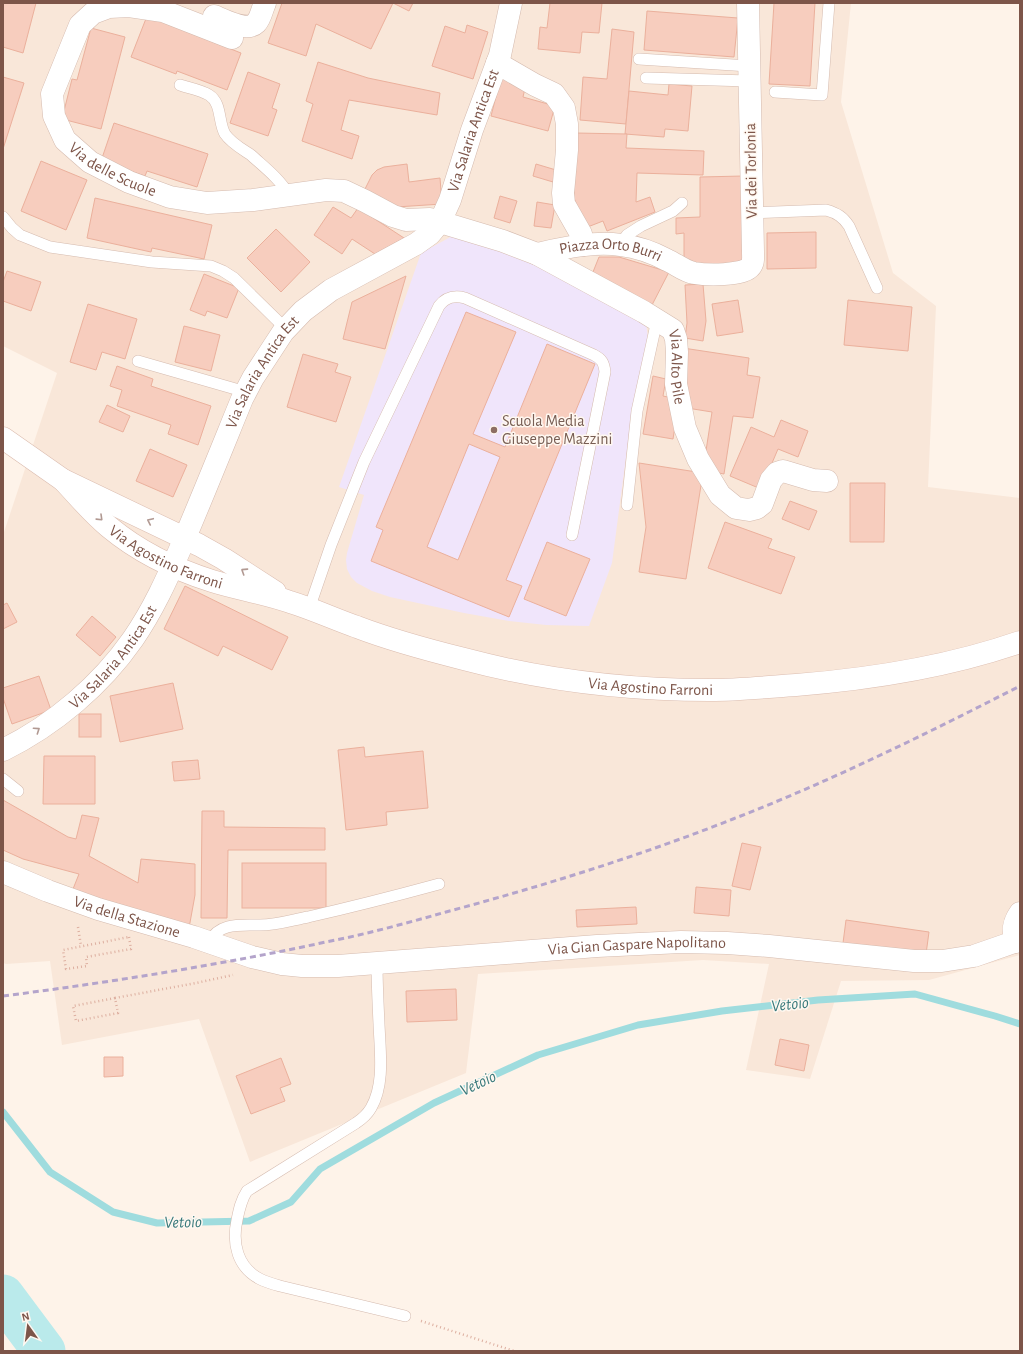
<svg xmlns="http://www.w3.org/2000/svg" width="1023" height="1354" font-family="'Alegreya Sans',sans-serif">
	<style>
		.residential { fill: #f9e7d9 }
		.education { fill: #f0e5fb }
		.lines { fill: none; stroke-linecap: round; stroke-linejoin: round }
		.stream { stroke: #9fdcde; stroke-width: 7 }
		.river { stroke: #baeaeb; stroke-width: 43 }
		.building { fill: #f7cdbe; stroke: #ebb09c; fill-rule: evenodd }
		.lane-casing { stroke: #d5bbaf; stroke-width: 12 }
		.street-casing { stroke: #d5bbaf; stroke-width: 23 }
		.secondary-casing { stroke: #dbbcaf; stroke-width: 23 }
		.path { stroke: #ddafa0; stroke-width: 2.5; stroke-dasharray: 1 3; stroke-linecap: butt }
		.lane { stroke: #fff; stroke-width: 11 }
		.street { stroke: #fff; stroke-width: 22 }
		.secondary { stroke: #fff; stroke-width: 22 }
		.rail { stroke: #b4a4cb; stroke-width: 3; stroke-dasharray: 6 4; stroke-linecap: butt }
		.oneway { stroke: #b19992 }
		.education-dot { fill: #8d6e63; stroke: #fff8f1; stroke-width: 1.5 }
		.labels { text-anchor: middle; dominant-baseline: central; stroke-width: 3; stroke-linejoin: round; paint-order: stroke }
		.street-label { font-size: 16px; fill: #7d5549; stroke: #fff8f1 }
		.education-label { font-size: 16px; fill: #785e54; stroke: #fff8f1; text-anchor: start }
		.water-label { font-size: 17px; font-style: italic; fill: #38797b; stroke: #fff8f1 }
	</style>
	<rect width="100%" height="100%" fill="#fef3e9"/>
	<!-- residential -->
	<polygon class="residential" points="3,3 851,3 841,102 893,273 936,306 928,487 1020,498 1020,955 929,980 841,981 810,1079 746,1070 769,964 703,960 478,974 466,1073 250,1162 199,1019 62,1045 50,961 6,964 3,963 3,535 57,373 3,346"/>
	<!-- education -->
	<polygon class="education" points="456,234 507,247 646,323 648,338 632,412 612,563 589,626 546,625 509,621 464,613 390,597 372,591 357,583 351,577 347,569 346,560 347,553 364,495 339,487 421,253"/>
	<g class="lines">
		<!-- stream -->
		<polyline class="stream" points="3,1112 50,1172 113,1212 157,1223 249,1221 291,1202 320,1169 434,1103 538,1055 638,1025 722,1011 818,1000 915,994 995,1016 1020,1024"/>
		<!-- river -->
		<polyline class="river" points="3,1296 44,1351"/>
	</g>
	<!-- building -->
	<g class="building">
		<polygon points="3,3 36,3 23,53 3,47"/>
		<polygon points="282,3 413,3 409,11 393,3 371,49 316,24 306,56 268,43"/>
		<polygon points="550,3 602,3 599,33 582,32 580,53 538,49 540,27 547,28"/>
		<polygon points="774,3 815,3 810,86 769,84"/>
		<polygon points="647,11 738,18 734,57 644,50"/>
		<polygon points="147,16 241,53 227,90 177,71 176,74 131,57"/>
		<polygon points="467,25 488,32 473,79 432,66 445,26 465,33"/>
		<polygon points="91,28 125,37 101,129 62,119 72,79 77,80"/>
		<polygon points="612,29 634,32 626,124 580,120 583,77 607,79"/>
		<polygon points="318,62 368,78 440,93 437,115 349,100 341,130 359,136 352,159 302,141 313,104 306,101"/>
		<polygon points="248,72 280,84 272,108 277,110 268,136 230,123"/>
		<polygon points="3,77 24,83 3,149"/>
		<polygon points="501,77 526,84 523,97 555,106 548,131 491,116"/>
		<polygon points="669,84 692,86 688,131 665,129 664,137 625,134 629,91 668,95"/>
		<polygon points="114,123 208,154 197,187 147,171 145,176 101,161"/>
		<polygon points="576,133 627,134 626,148 704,151 703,175 637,173 636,202 650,197 655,212 607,231 603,221 585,228 574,198"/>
		<polygon points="41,161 87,180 66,230 21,211"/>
		<polygon points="407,164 409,182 440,178 442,204 396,207 365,189 372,175 377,170 384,167"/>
		<polygon points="536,164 556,170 553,182 533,176"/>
		<polygon points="743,176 743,264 684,264 684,233 676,234 676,218 700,217 700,177"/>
		<polygon points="500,196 517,201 510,223 494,218"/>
		<polygon points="95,198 212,225 204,259 152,248 151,252 87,238"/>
		<polygon points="537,202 555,205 551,228 534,226"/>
		<polygon points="333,207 351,218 358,208 404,238 375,254 352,239 342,254 314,235"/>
		<polygon points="276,229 310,262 281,292 247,258"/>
		<polygon points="816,232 816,268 767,269 767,233"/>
		<polygon points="599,257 619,257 669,272 652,305 591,277"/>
		<polygon points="7,271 41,282 31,311 3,301 3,282"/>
		<polygon points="204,274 239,288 227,318 207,311 205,316 190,310"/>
		<polygon points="406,276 385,349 343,339 352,302"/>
		<polygon points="703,284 706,321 703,341 685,338 687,323 685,285"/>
		<polygon points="738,300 743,332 717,336 712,304"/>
		<polygon points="848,300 912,307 908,351 844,345"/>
		<polygon points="88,304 137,319 125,359 102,352 96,370 70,362"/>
		<path d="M 466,312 L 516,332 L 473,434 L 505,447 L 547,344 L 595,364 L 506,580 L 522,586 L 509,617 L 371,561 L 383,530 L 376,527 ZM 469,444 L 500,457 L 458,560 L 427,547 Z"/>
		<polygon points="184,326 220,335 211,371 175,362"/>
		<polygon points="683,348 749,358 747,375 760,377 753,418 733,416 724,474 714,472 705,457 712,412 687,408"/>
		<polygon points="303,354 338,364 335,372 351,377 336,422 287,407"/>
		<polygon points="117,366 153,379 151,386 211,406 198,445 168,434 171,425 117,406 122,390 110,386"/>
		<polygon points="653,376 666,379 663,396 672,398 676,420 673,439 643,434"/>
		<polygon points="107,405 130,416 123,432 99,422"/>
		<polygon points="781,420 808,431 798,457 778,449 761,489 730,476 751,427 774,437"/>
		<polygon points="150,449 187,465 173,497 136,481"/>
		<polygon points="639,463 703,473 686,579 639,572 646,527"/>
		<polygon points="850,483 885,483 884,542 850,542"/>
		<polygon points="790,501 817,511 809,530 782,519"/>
		<polygon points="725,522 772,539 768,548 795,557 781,594 708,568"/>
		<polygon points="547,542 590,559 566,616 524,599"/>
		<polygon points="185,586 288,637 272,670 223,646 218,656 164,629"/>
		<polygon points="7,603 17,622 3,629 3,605"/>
		<polygon points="92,616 116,637 100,656 76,635"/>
		<polygon points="39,676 51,710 12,724 3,698 3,688"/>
		<polygon points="173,683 183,729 120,742 110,696"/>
		<rect x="79" y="714" width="22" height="23"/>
		<polygon points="364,747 365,757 423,751 428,808 386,812 387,825 346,830 338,750"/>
		<polygon points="44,756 95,756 95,804 43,804"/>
		<polygon points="198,760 200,779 174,781 172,762"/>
		<polygon points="3,800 68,837 76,839 82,815 99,818 89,856 138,883 141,859 195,864 195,895 189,928 102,901 73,889 79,874 23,859 3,850"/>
		<polygon points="202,811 224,811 224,827 325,828 325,850 228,850 227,918 201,918"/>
		<polygon points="742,843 761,847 750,890 732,886"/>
		<rect x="242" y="863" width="84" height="45"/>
		<polygon points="696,887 731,890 729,916 694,913"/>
		<polygon points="636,907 637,924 577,927 576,910"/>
		<polygon points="846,920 929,932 926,954 843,943"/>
		<polygon points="456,989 457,1020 407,1022 406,991"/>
		<polygon points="780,1039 809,1045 804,1071 775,1065"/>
		<polygon points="104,1057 123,1057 123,1076 104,1077"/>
		<polygon points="281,1058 291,1084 280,1088 285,1101 251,1114 236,1076"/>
	</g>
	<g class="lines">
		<!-- lane casing -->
		<g class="lane-casing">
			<g id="lane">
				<polyline points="639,59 749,66"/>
				<polyline points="646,78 749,81"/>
				<path d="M 180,85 C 189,88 201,90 209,95 C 222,103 218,122 225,134 C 231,143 242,149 251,155 C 264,167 280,179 289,195"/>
				<polyline points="775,92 822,95 829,3"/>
				<path d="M 752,213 L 826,210 C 837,213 843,217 849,226 L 877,288"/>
				<polyline points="3,217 12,228 20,235 50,247 152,262 211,266 223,271 234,278 286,329"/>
				<polyline points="620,245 627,235 641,226 673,211 682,203"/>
				<polyline points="138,361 246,392"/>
				<polyline points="627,505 637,411 657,320"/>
				<path d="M 309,609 L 331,545 L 364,462 L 439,306 C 446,297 454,295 465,298 L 594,355 C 602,359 604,363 605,372 L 572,535"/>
				<polyline points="3,779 18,791"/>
				<path d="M 209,942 C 219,923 238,925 257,925 C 274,926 292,920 308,917 C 352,907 395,896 439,884"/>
				<path d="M 377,963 C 377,983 378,1003 379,1024 C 380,1051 385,1084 371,1108 C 367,1115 362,1119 356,1123 L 247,1191 C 241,1200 239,1210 237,1220 C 232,1243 237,1267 260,1279 C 266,1282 273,1284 280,1286 L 405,1316"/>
			</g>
		</g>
		<!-- street casing -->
		<g class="street-casing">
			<g id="street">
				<path d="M 214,16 C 224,20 247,32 256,23 C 261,18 262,9 265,3"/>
				<path id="s1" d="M 232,38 L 163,11 L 129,6 L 109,7 L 93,13 L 80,25 L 52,94 L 54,116 L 65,140 L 90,162 L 129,182 L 170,197 L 207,203 L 253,200 L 326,190 L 344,191 L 365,201 L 393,216 L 406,220 L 430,219 L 503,241 L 537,254 L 644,312 L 673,330 L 676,339 L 677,352 L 676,384 L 685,428 L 698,459 L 720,495 L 736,508 L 749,510 L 757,508 L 762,504 L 771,480 L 777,473 L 783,471 L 813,480 L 827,481"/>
				<polyline points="497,63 535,85 554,94 564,108 567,124 567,150 563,193 564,204 581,234 583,245"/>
				<path id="s2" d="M 537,254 C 564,248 593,241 621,245 C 638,247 652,252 667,260 C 676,264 684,271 694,273 C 706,275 743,276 750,267 C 754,263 753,257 753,252 L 748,3"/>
				<path id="s3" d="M 3,750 C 54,725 101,685 133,639 C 153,610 167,579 181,547 C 202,498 222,448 242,399 L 253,378 L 283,332 L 303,311 L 331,290 L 416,244 L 430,234 L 440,222 L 450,200 L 472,130 L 500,55 L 511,3"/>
				<path id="s4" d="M 3,872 L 48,891 L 98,909 L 194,937 L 252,957 L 282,964 L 302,966 L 338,966 L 597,946 L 681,942 L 727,943 L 769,946 L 914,961 L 942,961 L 974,956 L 1020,940"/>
				<path d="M 1016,942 C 1012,931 1013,923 1020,913"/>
			</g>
		</g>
		<!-- secondary casing -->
		<g class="secondary-casing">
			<g id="secondary">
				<polyline points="3,438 63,480 199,545 224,559 275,592"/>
				<path id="s5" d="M 63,480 C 78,496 92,513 109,527 C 139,552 174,569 212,581 C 237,589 265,593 290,602 C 313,609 334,619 357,627 C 391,640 428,650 464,659 C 543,680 627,690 710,690 C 739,690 768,687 796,685 C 872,679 948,667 1020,642"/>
			</g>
		</g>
		<!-- path -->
		<g class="path">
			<polyline points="78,927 81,946"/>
			<polygon points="129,937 131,949 86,957 87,966 66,969 63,950"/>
			<polyline points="115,998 73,1006 76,1021 118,1013 115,998 196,983 233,975"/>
			<polyline points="421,1321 514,1351"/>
		</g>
		<!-- lane -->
		<use href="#lane" class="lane"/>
		<!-- street -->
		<use href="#street" class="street"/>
		<!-- secondary -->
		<use href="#secondary" class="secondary"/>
		<!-- rail -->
		<path class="rail" d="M 3,996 C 112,982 219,965 326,942 C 367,934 407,923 446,912 C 543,886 639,856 733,819 C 831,781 926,734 1020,686"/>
	</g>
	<!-- one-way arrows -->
	<defs><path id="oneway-chevron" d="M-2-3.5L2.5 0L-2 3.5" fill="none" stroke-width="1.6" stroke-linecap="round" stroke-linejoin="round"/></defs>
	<g class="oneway">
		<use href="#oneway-chevron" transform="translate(100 518) rotate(44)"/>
		<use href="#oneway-chevron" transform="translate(150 521) rotate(-155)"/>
		<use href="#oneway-chevron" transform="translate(244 571) rotate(-147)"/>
		<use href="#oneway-chevron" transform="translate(37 730) rotate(-34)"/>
	</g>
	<!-- markers -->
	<circle class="education-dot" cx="494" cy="430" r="4"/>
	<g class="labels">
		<!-- street labels -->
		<g class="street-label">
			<text stroke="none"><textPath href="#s3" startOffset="806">Via Salaria Antica Est</textPath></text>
			<text stroke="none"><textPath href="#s1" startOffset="343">Via delle Scuole</textPath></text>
			<text transform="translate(751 171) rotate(-91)">Via dei Torlonia</text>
			<text stroke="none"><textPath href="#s2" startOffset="75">Piazza Orto Burri</textPath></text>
			<text stroke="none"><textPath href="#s1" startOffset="981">Via Alto Pile</textPath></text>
			<text stroke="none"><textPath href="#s3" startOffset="470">Via Salaria Antica Est</textPath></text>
			<text stroke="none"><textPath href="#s5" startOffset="131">Via Agostino Farroni</textPath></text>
			<text stroke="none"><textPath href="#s3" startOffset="146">Via Salaria Antica Est</textPath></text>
			<text stroke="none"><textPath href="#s5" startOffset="636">Via Agostino Farroni</textPath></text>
			<text stroke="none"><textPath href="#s4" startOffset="132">Via della Stazione</textPath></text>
			<text stroke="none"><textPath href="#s4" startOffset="650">Via Gian Gaspare Napolitano</textPath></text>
		</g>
		<!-- education labels -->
		<g class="education-label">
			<text x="502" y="421">Scuola Media<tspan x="502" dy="18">Giuseppe Mazzini</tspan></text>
		</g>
		<!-- water labels -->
		<g class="water-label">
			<text transform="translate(790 1004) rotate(-6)">Vetoio</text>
			<text transform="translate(478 1083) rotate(-25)">Vetoio</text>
			<text transform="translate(183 1222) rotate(-1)">Vetoio</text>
		</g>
	</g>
	<!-- border -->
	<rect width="1023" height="1354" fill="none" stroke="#7d5549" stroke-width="8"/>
	<!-- north arrow -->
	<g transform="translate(28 1326) rotate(346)" stroke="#fff8f1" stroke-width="3" paint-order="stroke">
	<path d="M0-3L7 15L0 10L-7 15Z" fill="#7d5549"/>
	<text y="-6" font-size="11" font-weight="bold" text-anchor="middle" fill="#7d5549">N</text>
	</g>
</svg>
